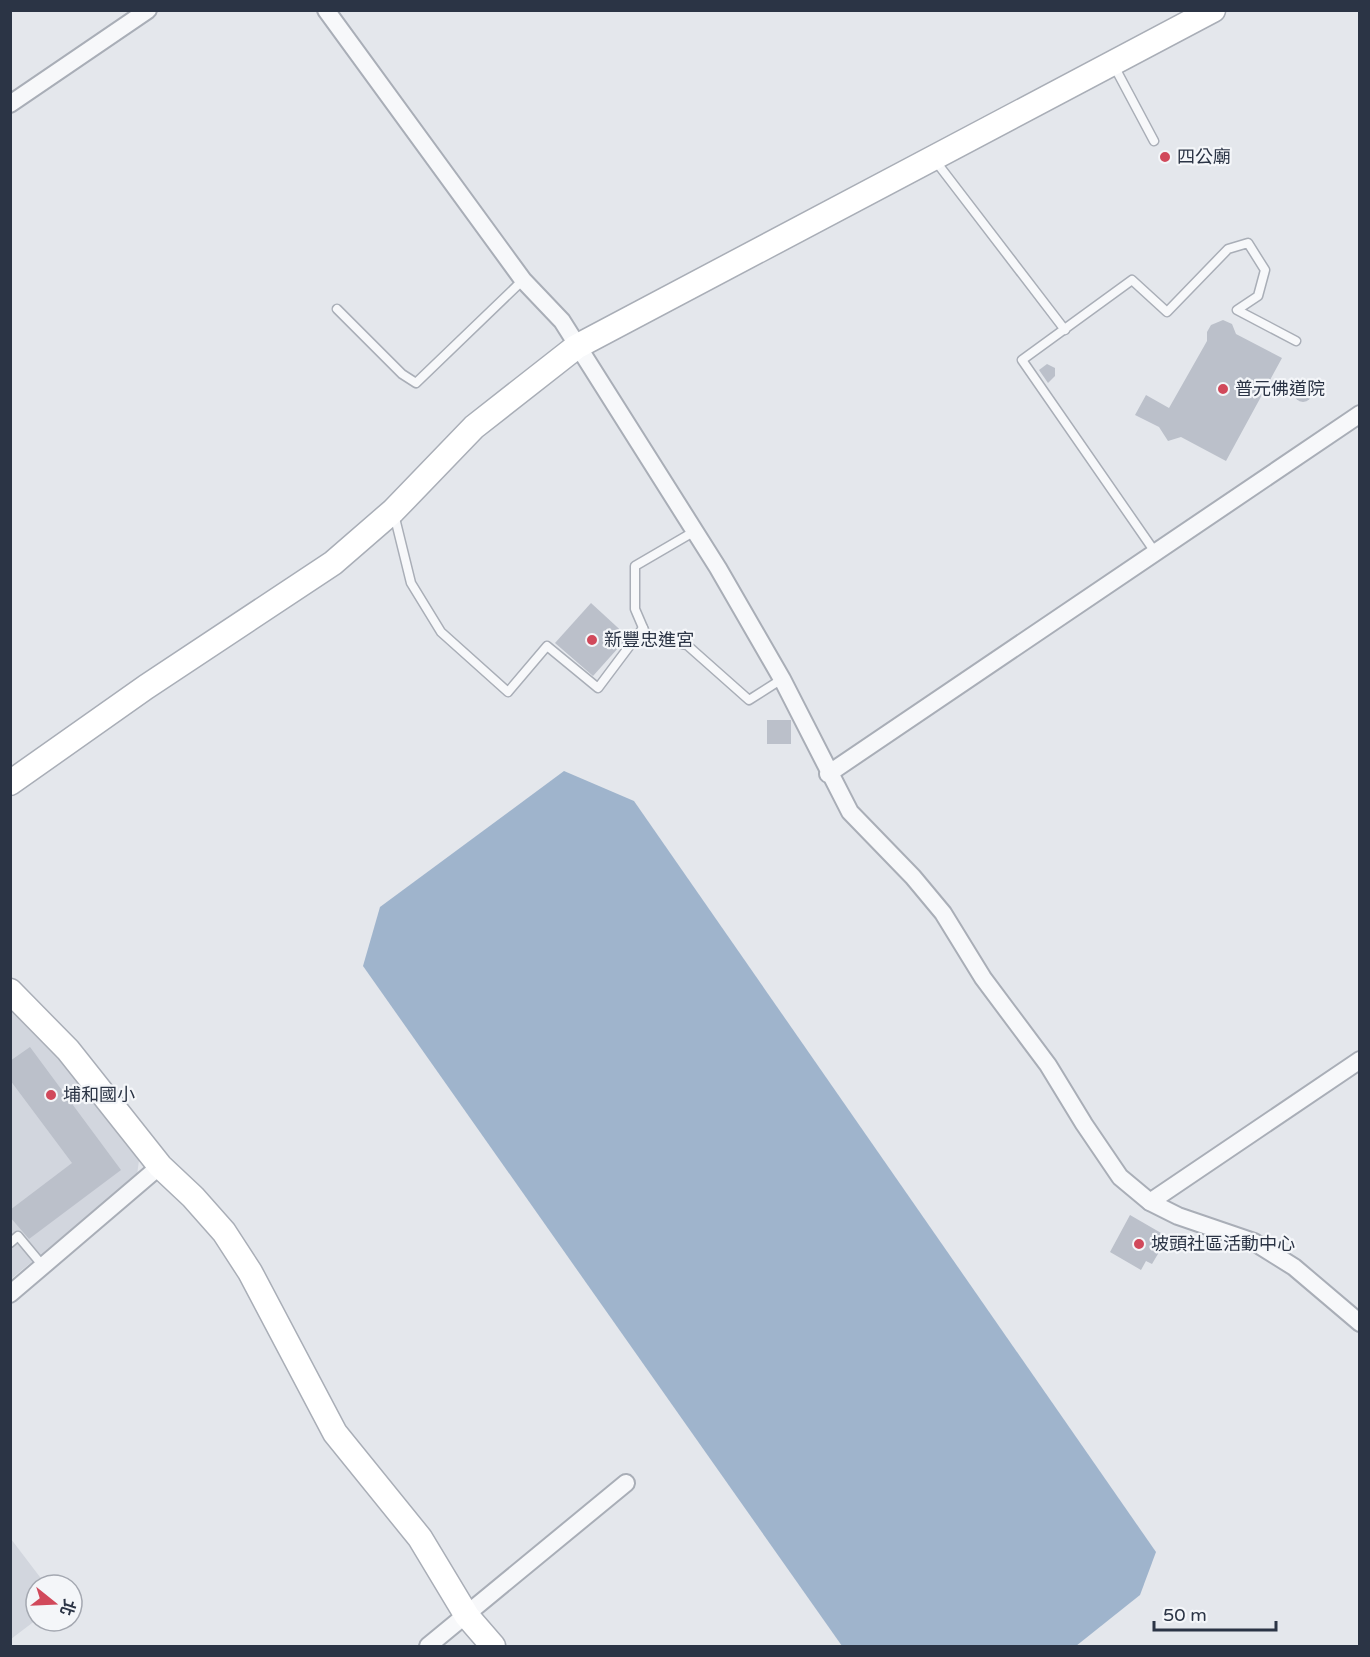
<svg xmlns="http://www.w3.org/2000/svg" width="1370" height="1657" font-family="'Varela Round','Noto Sans TC',sans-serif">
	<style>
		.built { fill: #d2d6de }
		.water { fill: #9fb4cc }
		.building { fill: #bbc0ca }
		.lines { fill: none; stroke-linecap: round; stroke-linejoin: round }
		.lane-casing { stroke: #a9aeb7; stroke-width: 11 }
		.street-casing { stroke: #a9aeb7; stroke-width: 20 }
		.secondary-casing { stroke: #a9aeb7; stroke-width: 27 }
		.lane { stroke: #f7f8fa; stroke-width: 8 }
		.street { stroke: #f7f8fa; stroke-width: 16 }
		.secondary { stroke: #fff; stroke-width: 24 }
		.poi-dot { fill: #d1495b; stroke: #f4f6f9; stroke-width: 2 }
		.labels { text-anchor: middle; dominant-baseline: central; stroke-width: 4.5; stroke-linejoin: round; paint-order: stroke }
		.poi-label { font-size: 18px; fill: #2b3445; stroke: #f4f6f9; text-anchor: start }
	</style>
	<rect width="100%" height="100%" fill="#e4e7ec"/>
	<!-- built -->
	<g class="built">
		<polygon points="11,1001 45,1038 140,1153 137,1175 11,1279"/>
		<polygon points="11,1539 46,1585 36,1585 36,1620 11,1639"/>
	</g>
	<!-- water -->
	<polygon class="water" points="564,771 634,801 1156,1552 1140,1595 1076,1646 842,1646 363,966 380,907"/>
	<!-- building -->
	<g class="building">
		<polygon points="1223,320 1232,324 1236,334 1282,358 1226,461 1181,437 1168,441 1159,427 1135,415 1146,395 1169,408 1207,341 1207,332 1211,325"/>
		<polygon points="1047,364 1055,368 1055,376 1048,383 1039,370"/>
		<circle cx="1303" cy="393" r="9"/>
		<polygon points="591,603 628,637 593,676 555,643"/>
		<rect x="767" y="720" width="24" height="24"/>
		<polygon points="30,1047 121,1170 29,1239 10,1217 10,1210 72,1163 10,1080 10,1061"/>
		<polygon points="1130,1215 1168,1237 1152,1264 1146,1261 1141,1270 1110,1252"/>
	</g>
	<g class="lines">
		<!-- lane casing -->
		<g class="lane-casing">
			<g id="lane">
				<polyline points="1113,64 1154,141"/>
				<polyline points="934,159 1065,330"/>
				<polyline points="337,309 402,374 416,383 523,280"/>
				<polyline points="394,514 411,583 441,632 508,692 547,646 598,688 643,628"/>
				<polyline points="695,531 635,566 635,609 647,637 687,645 749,700 782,679"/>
				<polyline points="1155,552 1022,360 1132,280 1167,312 1228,249 1248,243 1265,270 1258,296 1237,310 1296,341"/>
				<polyline points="10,1243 18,1236 43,1266"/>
			</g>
		</g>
		<!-- street casing -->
		<g class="street-casing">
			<g id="street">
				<polyline points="326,10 523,280 562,321 718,568 782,679 850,812 913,877 943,913 983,978 1048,1065 1084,1124 1120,1177 1150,1202 1178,1216 1254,1242 1294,1267 1360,1323"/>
				<polyline points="10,104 148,10"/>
				<polyline points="828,774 1360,414"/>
				<polyline points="1150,1202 1360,1060"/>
				<polyline points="10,1294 160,1166"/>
				<polyline points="428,1646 626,1483"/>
			</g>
		</g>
		<!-- secondary casing -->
		<g class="secondary-casing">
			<g id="secondary">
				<polyline points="10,783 146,687 333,563 393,511 474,427 576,347 1213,10"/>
				<polyline points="10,991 68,1050 160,1166 193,1197 224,1232 250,1272 335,1433 420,1538 467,1616 493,1646"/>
			</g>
		</g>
		<!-- lane -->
		<use href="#lane" class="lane"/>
		<!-- street -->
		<use href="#street" class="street"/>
		<!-- secondary -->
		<use href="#secondary" class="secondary"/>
	</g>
	<!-- markers -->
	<g class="poi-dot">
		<circle cx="1165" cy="157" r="6"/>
		<circle cx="1223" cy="389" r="6"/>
		<circle cx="592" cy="640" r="6"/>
		<circle cx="51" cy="1095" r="6"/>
		<circle cx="1139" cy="1244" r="6"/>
	</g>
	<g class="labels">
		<!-- poi labels -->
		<g class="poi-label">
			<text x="1177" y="157">四公廟</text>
			<text x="1235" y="389">普元佛道院</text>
			<text x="604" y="640">新豐忠進宮</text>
			<text x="63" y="1095">埔和國小</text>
			<text x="1151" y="1244">坡頭社區活動中心</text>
		</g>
	</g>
	<!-- border -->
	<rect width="1370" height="1657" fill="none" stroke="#2b3445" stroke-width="24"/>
	<!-- north arrow -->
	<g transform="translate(54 1603) rotate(108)"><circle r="28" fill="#f4f6f9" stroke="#a4a8b1" stroke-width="1.5"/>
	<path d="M0-4.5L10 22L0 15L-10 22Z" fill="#d1495b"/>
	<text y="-9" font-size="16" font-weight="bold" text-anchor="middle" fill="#2b3445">北</text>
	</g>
	<!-- scale -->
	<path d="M1154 1621v9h122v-9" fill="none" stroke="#2b3445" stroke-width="3"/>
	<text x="1163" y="1621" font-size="18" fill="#2b3445" stroke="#f4f6f9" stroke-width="4.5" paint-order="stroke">50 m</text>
</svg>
